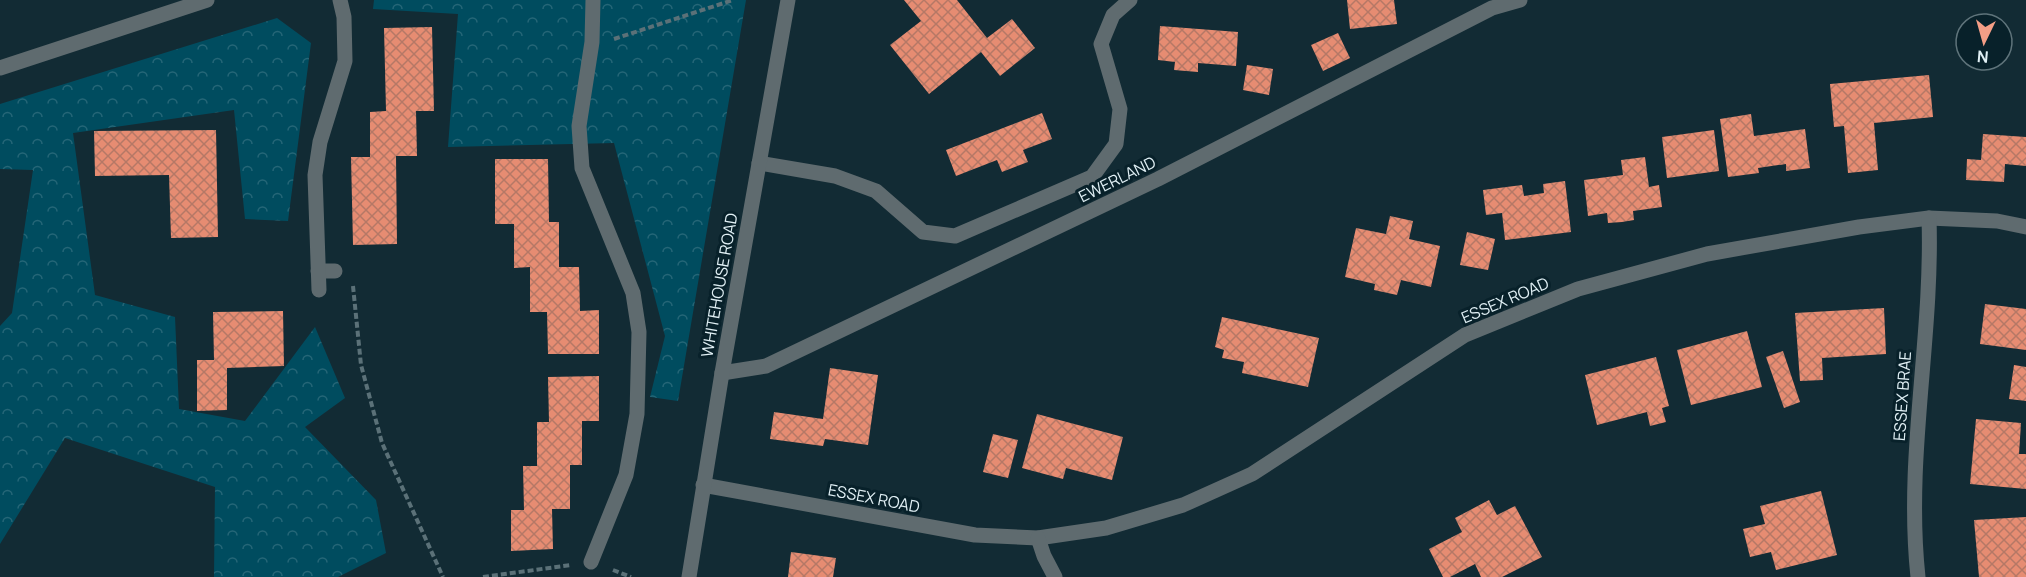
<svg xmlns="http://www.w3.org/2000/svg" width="2026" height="577" font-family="Manrope,sans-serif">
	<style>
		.forest { fill: url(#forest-crowns) }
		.building { fill: url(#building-cross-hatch) }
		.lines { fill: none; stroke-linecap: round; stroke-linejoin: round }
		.path { stroke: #5b7178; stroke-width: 4; stroke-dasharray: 6 3; stroke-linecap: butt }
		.service { stroke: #5f6b6f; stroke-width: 15 }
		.minor { stroke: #5f6b6f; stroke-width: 15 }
		.tertiary { stroke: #5f6b6f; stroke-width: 15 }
		.labels { text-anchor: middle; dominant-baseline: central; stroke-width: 6; stroke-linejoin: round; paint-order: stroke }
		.street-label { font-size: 16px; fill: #e1f0f5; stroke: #08212a }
	</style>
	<defs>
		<pattern id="forest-crowns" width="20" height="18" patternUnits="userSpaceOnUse" patternTransform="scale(1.5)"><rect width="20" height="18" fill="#004c5f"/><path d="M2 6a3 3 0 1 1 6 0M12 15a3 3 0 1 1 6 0" fill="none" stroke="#256677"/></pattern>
		<pattern id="building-cross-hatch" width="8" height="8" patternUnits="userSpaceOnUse" patternTransform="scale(1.5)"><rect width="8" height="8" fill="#e68c72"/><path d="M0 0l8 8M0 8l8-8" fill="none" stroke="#b57866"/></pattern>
	</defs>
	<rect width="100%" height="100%" fill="#122b34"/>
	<!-- forest -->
	<g class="forest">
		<polygon points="374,0 746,0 678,401 650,397 665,336 614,143 448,147 458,14 373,9"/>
		<polygon points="277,18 311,43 288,221 245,219 234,110 73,133 95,295 175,317 179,409 245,421 315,327 345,398 305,427 376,500 386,553 338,577 214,577 215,487 65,438 0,544 0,326 12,313 33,170 0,169 0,104"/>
	</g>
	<!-- building -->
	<g class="building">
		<polygon points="904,0 957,0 987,38 1012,19 1035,48 1000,76 981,52 929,94 890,45 921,21"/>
		<polygon points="1347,0 1394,0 1397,24 1350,29"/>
		<polygon points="1160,26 1238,32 1236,66 1198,63 1198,72 1174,70 1175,62 1158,60"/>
		<polygon points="432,27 434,111 416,111 417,156 396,156 397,244 353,245 351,157 370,157 370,112 386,111 384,28"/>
		<polygon points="1338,33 1350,58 1323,71 1311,45"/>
		<polygon points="1247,65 1273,69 1269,95 1243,90"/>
		<polygon points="1929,75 1933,117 1874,123 1878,170 1848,173 1844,126 1834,127 1830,84"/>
		<polygon points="1042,113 1052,139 1023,150 1028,162 1002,172 997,160 956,176 946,150"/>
		<polygon points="1751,114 1754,136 1805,129 1810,168 1786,171 1786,164 1758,168 1759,173 1728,177 1720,119"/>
		<polygon points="216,130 218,237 171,238 169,175 95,176 94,131"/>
		<polygon points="1714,130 1719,171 1667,178 1662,137"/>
		<polygon points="1983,134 2026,137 2026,166 2005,164 2004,182 1966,180 1967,159 1981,160"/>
		<polygon points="1645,157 1649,187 1659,185 1662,207 1633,211 1634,220 1622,222 1608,223 1607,213 1588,216 1584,180 1623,175 1621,160"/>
		<polygon points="495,159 548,159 549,222 559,222 559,267 579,267 580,311 599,310 599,354 548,354 547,312 530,312 530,267 514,268 514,224 495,224"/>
		<polygon points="1565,181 1571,232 1505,240 1502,213 1486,215 1483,190 1522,185 1524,196 1544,193 1543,184"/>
		<polygon points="1390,216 1413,221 1409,239 1440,246 1431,287 1401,280 1397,295 1374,290 1375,284 1345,277 1356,228 1386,234"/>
		<polygon points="1467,232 1495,239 1488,270 1460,265"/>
		<polygon points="1985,304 2026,309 2026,350 1980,344"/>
		<polygon points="1884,308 1886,354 1822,358 1823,380 1800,381 1795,313"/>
		<polygon points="283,311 284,366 227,368 227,410 197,411 197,360 214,360 213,312"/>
		<polygon points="1222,317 1319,338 1308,387 1242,373 1244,362 1222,358 1224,350 1215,347"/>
		<polygon points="1747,331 1762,387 1691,405 1677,350"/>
		<polygon points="1783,351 1800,402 1784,408 1766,357"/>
		<polygon points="1656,357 1669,406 1662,408 1666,422 1650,426 1647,412 1597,425 1585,375"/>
		<polygon points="2014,365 2026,367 2026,401 2009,399"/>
		<polygon points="830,368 878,375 868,445 825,439 823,446 770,439 774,412 823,419"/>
		<polygon points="599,376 599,421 582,421 582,465 570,465 570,509 552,509 553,549 511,551 511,510 524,510 523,466 537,466 537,422 549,422 548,377"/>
		<polygon points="1037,414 1123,437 1112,480 1066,468 1063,479 1022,468"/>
		<polygon points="1976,419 2021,423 2019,454 2026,454 2026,489 1970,484"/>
		<polygon points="993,434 1018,440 1008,478 983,472"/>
		<polygon points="1821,491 1837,555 1776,570 1771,552 1750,557 1743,529 1765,524 1760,506"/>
		<polygon points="1489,500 1497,515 1515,506 1542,557 1502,577 1481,577 1475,564 1450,577 1443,577 1429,549 1462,532 1455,518"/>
		<polygon points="2026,517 2026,577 1979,577 1974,520"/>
		<polygon points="791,552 836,558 833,577 788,577"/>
	</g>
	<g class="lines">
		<!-- path -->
		<g class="path">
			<polyline points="614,39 733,0"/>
			<polyline points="353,286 361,365 382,443 443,577"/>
			<polyline points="613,570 631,577"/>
			<polyline points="483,577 571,565"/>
		</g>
		<!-- service -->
		<polyline class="service" points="722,373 766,366 1158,179 1492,8 1520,0"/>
		<!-- minor -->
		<g class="minor">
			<polyline points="0,68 207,0"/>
			<polyline points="759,163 835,176 876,191 923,232 955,236 1092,177 1116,144 1120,109 1101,44 1113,15 1130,0"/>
			<polyline points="318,271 335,271"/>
			<polyline points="319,290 315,175 320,142 345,61 344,17 340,0"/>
			<polyline points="703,485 975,535 1038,538 1106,528 1183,505 1252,474 1465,335 1578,289 1707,254 1859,227 1929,218 1997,221 2026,227"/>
			<polyline points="1038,538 1044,556 1055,577"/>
			<polyline points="591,562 626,475 637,414 639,332 633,293 582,168 579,126 592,42 593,0"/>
			<path d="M 1918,577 C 1905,457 1933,338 1929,218"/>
		</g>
		<!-- tertiary -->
		<polyline class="tertiary" points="689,577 722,373 788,0"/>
	</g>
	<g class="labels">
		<!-- street labels -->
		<g class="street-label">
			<text transform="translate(1117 179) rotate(-26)">EWERLAND</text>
			<text transform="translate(719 285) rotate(-80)">WHITEHOUSE ROAD</text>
			<text transform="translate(1505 300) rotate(-23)">ESSEX ROAD</text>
			<text transform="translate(1902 396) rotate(-86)">ESSEX BRAE</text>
			<text transform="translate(874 498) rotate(11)">ESSEX ROAD</text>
		</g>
	</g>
	<!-- north arrow -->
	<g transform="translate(1984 42) rotate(185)"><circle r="28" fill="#08212a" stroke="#5f747b" stroke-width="1.5"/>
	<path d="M0-4.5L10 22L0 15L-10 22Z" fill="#f49e86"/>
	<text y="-9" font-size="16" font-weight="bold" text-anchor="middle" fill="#e1f0f5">N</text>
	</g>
</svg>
